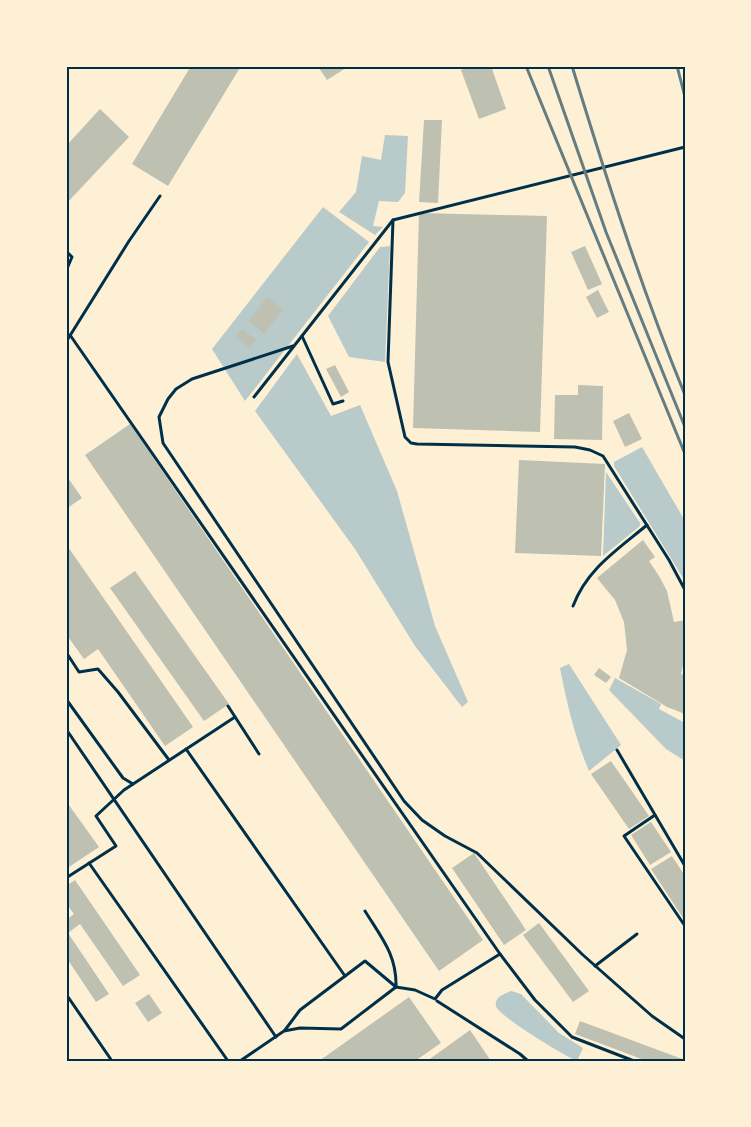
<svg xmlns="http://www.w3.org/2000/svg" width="751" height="1127" font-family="Helvetica,sans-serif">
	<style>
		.green { fill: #b9caca }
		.building { fill: #bec0b2 }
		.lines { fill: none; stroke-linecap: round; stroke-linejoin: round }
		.service { stroke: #003049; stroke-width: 3 }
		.rail { stroke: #657d81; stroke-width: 3 }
		.neatline { fill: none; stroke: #003049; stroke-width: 2 }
	</style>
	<rect width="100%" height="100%" fill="#fdf0d5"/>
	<!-- green -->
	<g class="green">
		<polygon points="385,135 408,136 405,193 398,202 379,201 373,226 383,227 375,235 339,212 356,192 362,156 381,160"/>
		<polygon points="323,207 369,242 245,401 212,349"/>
		<polygon points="390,246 385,362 349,357 328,316 380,247"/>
		<polygon points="297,354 331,416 360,405 397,491 435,626 468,702 462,707 415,646 355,549 255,411"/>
		<polygon points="642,447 685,521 685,581 614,466 614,462"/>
		<polygon points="606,472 640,523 640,526 603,556"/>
		<path d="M 569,664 L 621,745 L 589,771 C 575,738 567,704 560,668 Z"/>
		<polygon points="615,678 661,704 659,709 685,723 685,761 666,749 609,690"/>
		<path d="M 511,991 L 521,994 L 559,1033 L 583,1048 L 577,1061 C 565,1056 498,1016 496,1006 C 494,997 504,994 511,991 Z"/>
	</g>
	<!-- building -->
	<g class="building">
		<polygon points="191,66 241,66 168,186 132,164"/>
		<polygon points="322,66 349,66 327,80 319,68"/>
		<polygon points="471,66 491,66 506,109 479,119 461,70"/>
		<polygon points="100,109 129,137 66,204 66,146"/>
		<polygon points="424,120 442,120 438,203 419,202"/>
		<polygon points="419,213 547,216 540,432 413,428"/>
		<polygon points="585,246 602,284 588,290 571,252"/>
		<polygon points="598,290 609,312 597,318 586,297"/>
		<polygon points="267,297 283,309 264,334 249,321"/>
		<polygon points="242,329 256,340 250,348 236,337"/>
		<polygon points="335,365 349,392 341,397 326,369"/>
		<polygon points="578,385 603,386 602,440 554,439 555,395 578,395"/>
		<polygon points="629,413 642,439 625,447 613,421"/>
		<polygon points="130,424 483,940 439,971 85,455"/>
		<polygon points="519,460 605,464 601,556 515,553"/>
		<polygon points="66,475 82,498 66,509"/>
		<polygon points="643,540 655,557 649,561 659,576 667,591 674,622 685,620 685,657 681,674 685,675 685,714 667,707 619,678 627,650 624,622 615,600 597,578"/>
		<polygon points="66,544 193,727 165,746 98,649 84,659 66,634"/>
		<polygon points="135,571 229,704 204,721 110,588"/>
		<polygon points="599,668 611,677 606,683 594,675"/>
		<polygon points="611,761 649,816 629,829 591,774"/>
		<polygon points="66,801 99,847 66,869"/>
		<polygon points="651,822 671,852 650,865 631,835"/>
		<polygon points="474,853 526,930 504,945 452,868"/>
		<polygon points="672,856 685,876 685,921 651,869"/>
		<polygon points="75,880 140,975 123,986 80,924 68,933 109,994 96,1002 66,957 66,920 74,914 66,903 66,886"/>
		<polygon points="539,923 589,991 573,1002 523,935"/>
		<polygon points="149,994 162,1013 148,1022 135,1003"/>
		<polygon points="409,997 441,1043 415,1061 319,1061"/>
		<polygon points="580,1021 685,1060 685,1061 647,1061 575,1034"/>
		<polygon points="470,1030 491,1061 427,1061"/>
	</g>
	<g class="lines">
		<!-- service -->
		<g class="service">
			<polyline points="393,220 388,362 405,437 411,443 417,444 575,447 590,450 603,456 669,560 685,590"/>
			<polyline points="66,251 72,257 66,271"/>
			<polyline points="70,335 500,954 442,990 435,999 415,990 396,987 341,1029 300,1028 284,1031 240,1061"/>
			<polyline points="302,336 333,404 343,401"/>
			<polyline points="66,342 129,241 160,196"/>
			<polyline points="293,346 192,379 176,389 168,399 159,417 163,443 404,801 422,820 445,836 477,853 583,955 652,1016 685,1039"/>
			<polyline points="254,397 393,220 685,147"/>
			<path d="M 573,606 C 587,569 617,550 647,525"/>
			<polyline points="66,652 79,672 98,669 118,692 169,760"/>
			<polyline points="66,699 123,778 133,784"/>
			<polyline points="228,706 259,754"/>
			<polyline points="66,729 276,1037"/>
			<polyline points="186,749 345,976"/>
			<polyline points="617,750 685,866"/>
			<polyline points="655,815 624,836 685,926"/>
			<polyline points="89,863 228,1061"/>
			<polyline points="66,878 116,846 96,816 124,790 235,717"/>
			<polyline points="500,954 535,1000 572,1037 634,1061"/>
			<polyline points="595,966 637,934"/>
			<polyline points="66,994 112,1061"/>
			<polyline points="437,1001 520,1054 528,1061"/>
			<path d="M 285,1030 L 300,1010 L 365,961 L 396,987 C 397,955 381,937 365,911"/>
		</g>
		<!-- rail -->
		<g class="rail">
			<polyline points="526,66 685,454"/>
			<polyline points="548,66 606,232 685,427"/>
			<path d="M 572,66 C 606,177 641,288 685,395"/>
			<polyline points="677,66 685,97"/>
		</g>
	</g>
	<!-- border -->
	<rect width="751" height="1127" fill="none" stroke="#fdf0d5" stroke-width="135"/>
	<rect x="68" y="68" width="616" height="992" class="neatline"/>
</svg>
